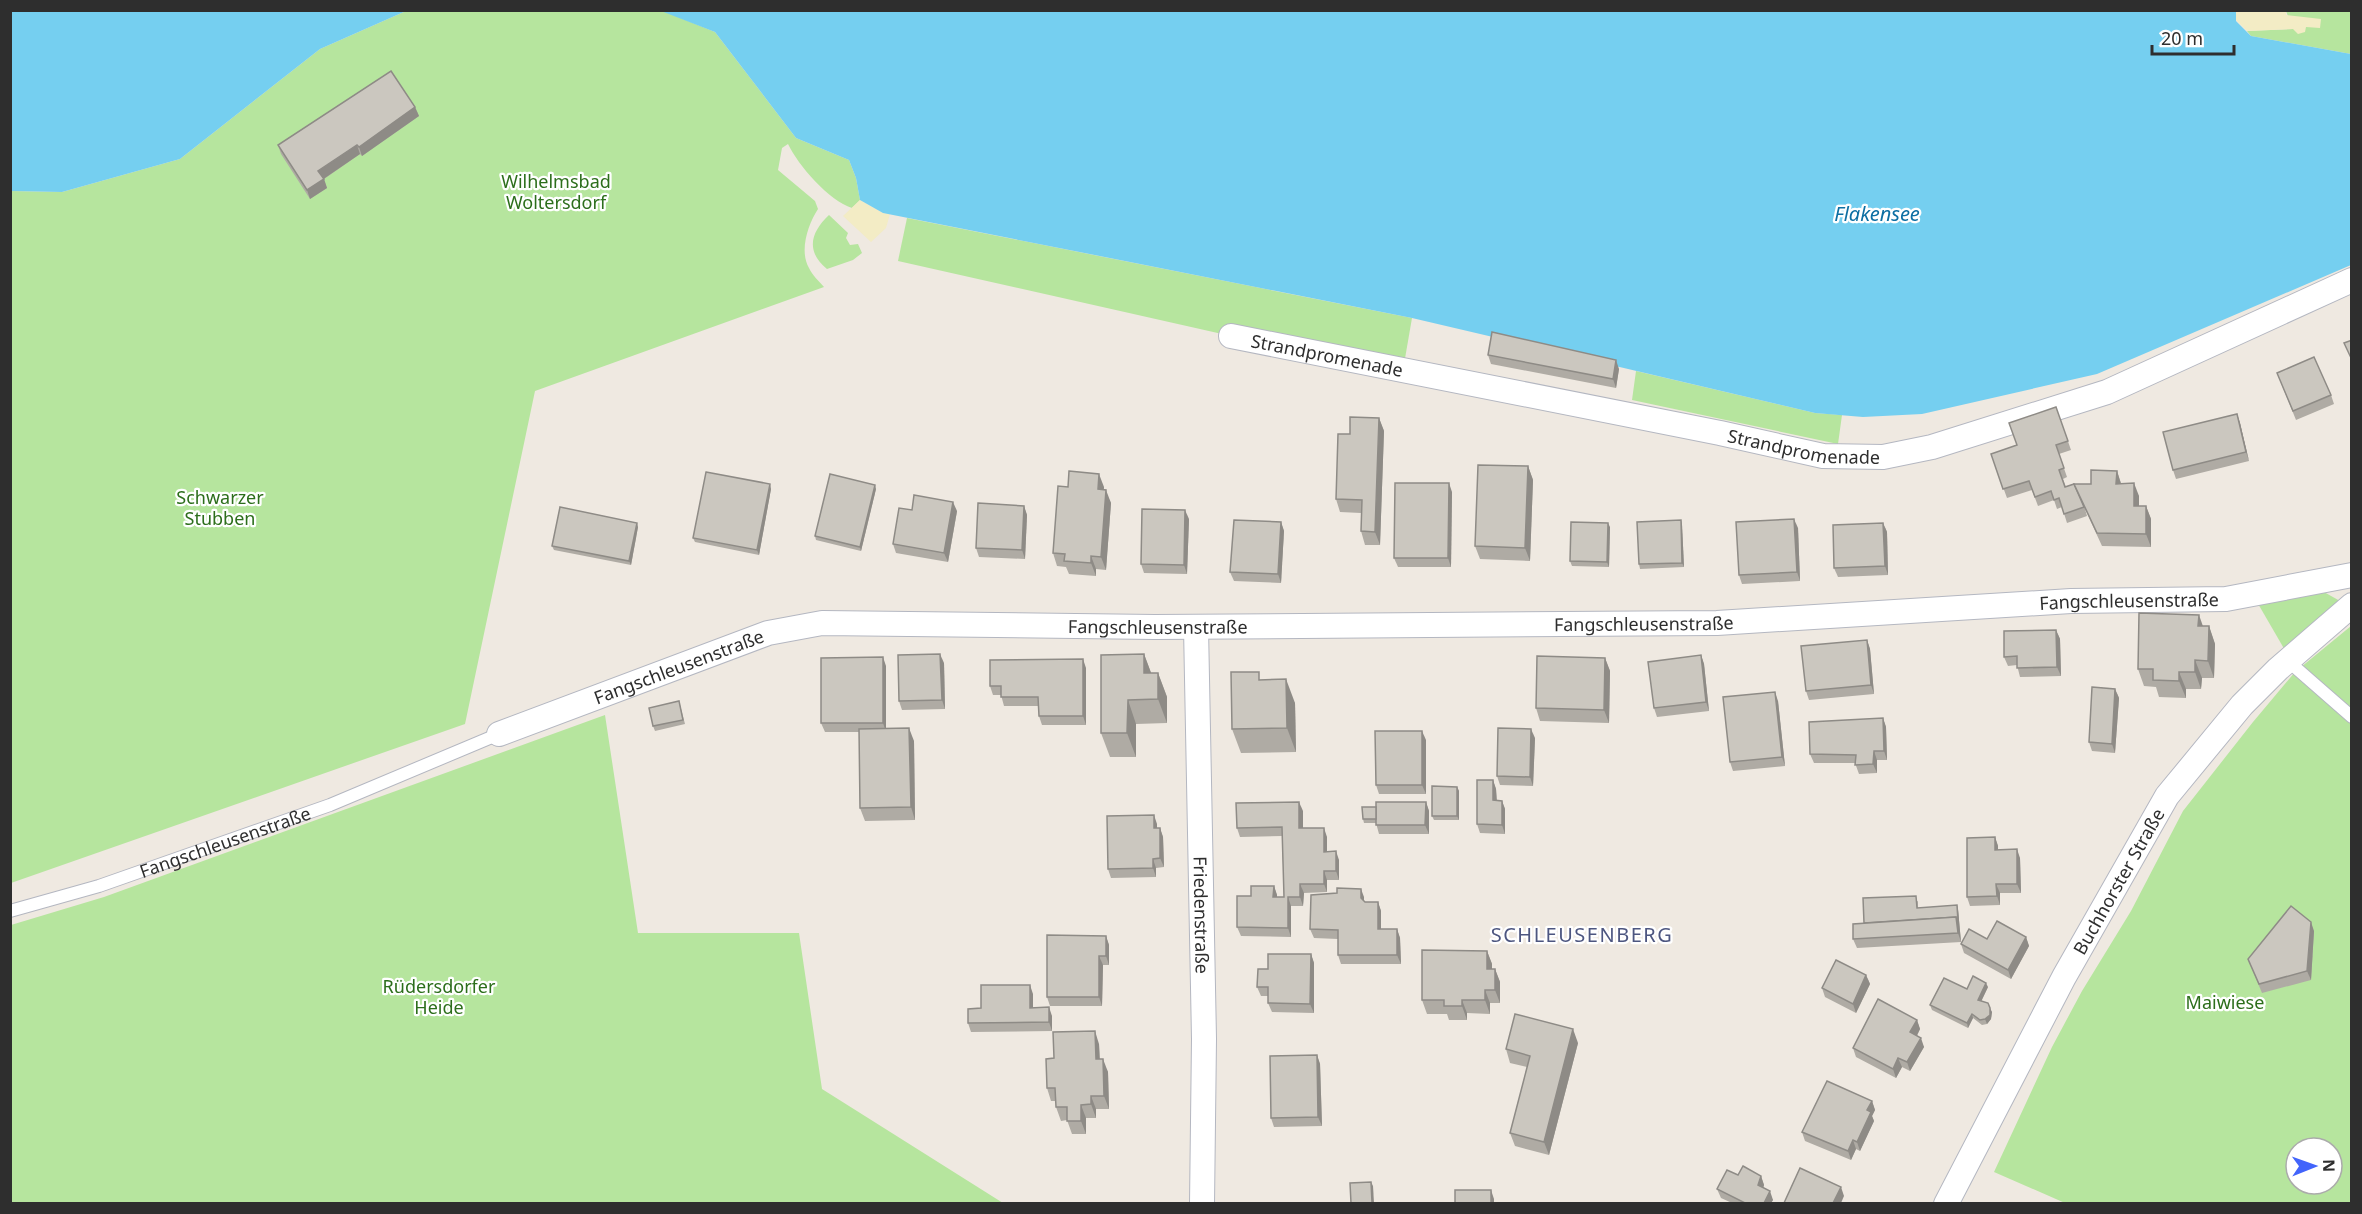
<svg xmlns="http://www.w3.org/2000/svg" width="2362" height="1214" font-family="'Noto Sans',sans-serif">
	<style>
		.green { fill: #b6e59e; fill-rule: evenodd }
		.sand { fill: #f3ecc5 }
		.water { fill: #75cff0 }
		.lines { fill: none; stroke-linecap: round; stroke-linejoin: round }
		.lane-casing { stroke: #b4b7c1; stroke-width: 14 }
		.street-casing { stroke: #b4b7c1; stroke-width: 26 }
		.lane { stroke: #fff; stroke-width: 12 }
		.street { stroke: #fff; stroke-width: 24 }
		.wall { fill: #afaba4 }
		.shaded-wall { fill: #8e8b86 }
		.building { fill: #cbc7bf; stroke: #8e8b86; stroke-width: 1.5 }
		.labels { text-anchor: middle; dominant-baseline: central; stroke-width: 4.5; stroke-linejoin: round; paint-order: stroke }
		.park-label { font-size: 18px; fill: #2c6e1b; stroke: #fff }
		.street-label { font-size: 18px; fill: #2e2e2e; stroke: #fff }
		.water-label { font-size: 20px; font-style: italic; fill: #0d6fa3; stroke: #fff }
		.neighbourhood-label { font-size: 20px; letter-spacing: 1.5px; fill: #4d5680; stroke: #fff }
	</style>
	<rect width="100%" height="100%" fill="#efe9e1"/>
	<!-- green -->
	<g class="green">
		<path d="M 661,10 L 715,32 L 796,138 L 849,160 L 856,178 L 860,200 L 852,208 C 829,201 798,165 788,144 L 782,148 L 778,170 L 815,201 L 818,209 C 808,224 799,251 809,268 C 812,275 819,281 824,287 L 535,391 L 465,724 L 11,883 L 10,191 L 62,192 L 180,159 L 320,49 L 406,11 Z"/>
		<polygon points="2286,11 2351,11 2351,54 2251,36 2247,31 2293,29"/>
		<path d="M 829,215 L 848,233 L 846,238 L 850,245 L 858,244 L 862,253 L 853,260 L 827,269 C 805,251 811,232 829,215 Z"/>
		<polygon points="907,218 1412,318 1403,370 1231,336 898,261"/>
		<polygon points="1636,371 1815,413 1842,415 1838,444 1632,400"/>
		<polygon points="2324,592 2340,601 2286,652 2257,602"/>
		<path d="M 2351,626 L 2351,1203 L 2065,1203 L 1994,1172 L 2052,1047 L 2082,991 L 2131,911 L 2183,811 L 2253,722 L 2295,672 ZM 2296,1148 L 2332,1148 L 2332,1184 L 2296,1184 Z"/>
		<polygon points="605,715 638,933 799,933 822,1089 1003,1203 11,1203 11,925 104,897"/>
	</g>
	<!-- sand -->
	<g class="sand">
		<polygon points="2236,10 2286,11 2286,15 2321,19 2320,28 2306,27 2305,32 2298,34 2293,29 2247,31 2236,20"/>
		<polygon points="860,200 883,213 890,214 886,228 871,242 843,216"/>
	</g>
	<!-- water -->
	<g class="water">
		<polygon points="11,10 406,10 406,11 320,49 180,159 62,192 11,191"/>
		<polygon points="661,11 2236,11 2236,21 2251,36 2351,54 2351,265 2097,374 1922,414 1863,417 1815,413 1412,318 883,213 860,200 856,178 849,160 796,138 715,32"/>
	</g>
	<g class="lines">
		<!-- lane casing -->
		<g class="lane-casing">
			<g id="lane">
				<polyline points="2288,661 2352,717"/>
				<path id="s1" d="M 10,911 L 99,886 L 330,805 L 499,734"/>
			</g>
		</g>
		<!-- street casing -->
		<g class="street-casing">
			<g id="street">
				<path id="s2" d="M 1231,336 L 1720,433 L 1823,456 L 1883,457 L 1932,447 L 2107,392 L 2352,280"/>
				<path id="s3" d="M 1196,627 L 1204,1039 L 1202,1204"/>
				<path id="s4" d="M 499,734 L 768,633 L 822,623 L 1155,627 L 1717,623 L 2071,601 L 2226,599 L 2352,575"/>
				<path id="s5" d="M 1946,1204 L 2064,977 L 2167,796 L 2242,705 L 2278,669 L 2352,605"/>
			</g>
		</g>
		<!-- lane -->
		<use href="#lane" class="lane"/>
		<!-- street -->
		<use href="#street" class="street"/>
	</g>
	<!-- wall -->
	<g class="wall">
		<polygon points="415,107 419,116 362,156 360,154 324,179 327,188 310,199 281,154 278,145"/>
		<polygon points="1488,355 1619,369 1616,388 1491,364"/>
		<polygon points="2277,373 2331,395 2334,404 2296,420"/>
		<polygon points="2056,407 2071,450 2059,454 2067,477 2063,479 2066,487 2091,484 2117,471 2121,483 2139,496 2139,506 2146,506 2151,519 2151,547 2102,546 2085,509 2087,516 2067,523 2062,507 2057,509 2054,500 2038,506 2032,490 2007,498 1991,454 2017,445"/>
		<polygon points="2237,414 2240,423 2249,461 2176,479 2173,470"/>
		<polygon points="1379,418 1384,431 1380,545 1365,545 1361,531 1361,513 1340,512 1336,499 1350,434"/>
		<polygon points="1528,466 1533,480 1530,561 1480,559 1475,546"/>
		<polygon points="1068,487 1104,487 1104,490 1111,503 1106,570 1096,569 1096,576 1069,574 1066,567 1057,566 1053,553"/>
		<polygon points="771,489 759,555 695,542 693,538"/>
		<polygon points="876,489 861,551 816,540 815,536"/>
		<polygon points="1452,492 1451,567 1398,567 1394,558"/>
		<polygon points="1024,506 1027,515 1025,559 979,557 976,548"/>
		<polygon points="912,510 957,511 948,562 896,553 893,544"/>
		<polygon points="1189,519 1187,574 1144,573 1141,564"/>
		<polygon points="1681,520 1682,525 1684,567 1640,569 1639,564"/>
		<polygon points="1281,522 1284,531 1281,583 1234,581 1230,572"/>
		<polygon points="1883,523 1887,532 1888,575 1838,577 1834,568"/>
		<polygon points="638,527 631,565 554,550 552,546"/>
		<polygon points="1610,527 1609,567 1572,566 1570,561"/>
		<polygon points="1798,528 1800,581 1742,584 1739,575"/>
		<polygon points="2203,626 2209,626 2215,644 2214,678 2202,678 2201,689 2186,689 2186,698 2159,697 2156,687 2144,686 2138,669"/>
		<polygon points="2056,630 2060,639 2061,676 2020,677 2017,665 2008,666 2004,657"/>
		<polygon points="1867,640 1870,649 1874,694 1809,700 1806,691"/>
		<polygon points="1144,654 1151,673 1158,673 1167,697 1167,723 1136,724 1136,757 1110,757 1101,733"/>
		<polygon points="1701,655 1704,664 1709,711 1657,717 1654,708"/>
		<polygon points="1605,658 1610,671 1609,723 1540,721 1536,708"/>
		<polygon points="944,663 945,709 902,710 899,701"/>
		<polygon points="886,666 886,729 914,741 915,820 865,821 860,808 859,732 825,732 821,723"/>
		<polygon points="1086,668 1086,725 1042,725 1039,716 1039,706 1004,706 1001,695 993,695 990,686"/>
		<polygon points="1262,680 1295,703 1296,752 1241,753 1232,729"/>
		<polygon points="2115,689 2119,698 2115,753 2092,751 2089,742"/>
		<polygon points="679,701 685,724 655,731 653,726"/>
		<polygon points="1778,701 1785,766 1733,771 1730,762"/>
		<polygon points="1883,718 1886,727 1887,760 1877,760 1877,773 1859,774 1855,763 1814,763 1810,754"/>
		<polygon points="1535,738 1533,786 1500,785 1497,776"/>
		<polygon points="1426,740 1426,794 1379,794 1376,785"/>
		<polygon points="1493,780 1496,789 1497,800 1502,801 1505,809 1505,834 1480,833 1477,824"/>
		<polygon points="1457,787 1459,791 1459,820 1434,820 1432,816"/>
		<polygon points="1426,802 1429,811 1429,834 1379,834 1376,823 1364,823 1363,819 1376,807"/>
		<polygon points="1303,811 1303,828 1327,837 1327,852 1339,860 1339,880 1327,880 1327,892 1304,893 1303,906 1291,906 1291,937 1241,936 1237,927 1251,896 1274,886 1277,895 1277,897 1284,897 1282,836 1240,837 1237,828"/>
		<polygon points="1157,824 1157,828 1160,828 1163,837 1164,867 1156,868 1156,877 1111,878 1108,869"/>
		<polygon points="1995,837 1998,846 1998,850 2020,858 2021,893 2000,893 2000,905 1970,906 1967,897"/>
		<polygon points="1337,893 1364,897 1364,901 1365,902 1378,902 1381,911 1381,929 1397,929 1400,938 1401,964 1341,964 1338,955 1338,939 1314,938 1310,929"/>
		<polygon points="1918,901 1918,908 1957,905 1958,909 1961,942 1857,948 1853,939 1864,923"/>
		<polygon points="2314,931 2311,980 2262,993 2248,959"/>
		<polygon points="1106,936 1109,945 1109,965 1103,965 1102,1006 1050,1006 1047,997"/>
		<polygon points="2026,937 2029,946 2011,979 1964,953 1961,944 1987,939"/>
		<polygon points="1487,951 1492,964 1492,969 1495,969 1500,982 1500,1003 1490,1003 1490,1014 1467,1013 1467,1020 1449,1020 1447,1014 1427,1014 1422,1000"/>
		<polygon points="1311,954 1314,963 1314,1013 1272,1012 1268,1003 1268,996 1261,996 1257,987 1268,969"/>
		<polygon points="1866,975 1870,984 1856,1013 1825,997 1822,988"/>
		<polygon points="1988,987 1981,1001 1992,1012 1991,1019 1987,1024 1982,1025 1973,1018 1968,1028 1932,1010 1930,1005"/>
		<polygon points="1033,994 1033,1008 1052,1016 1052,1031 971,1032 968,1023 981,1008"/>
		<polygon points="1917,1020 1920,1029 1917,1036 1924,1047 1910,1071 1902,1067 1896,1078 1856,1057 1853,1048"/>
		<polygon points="1578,1043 1549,1155 1515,1146 1510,1133 1527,1067 1510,1063 1506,1049"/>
		<polygon points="1099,1044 1100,1059 1108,1072 1109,1109 1096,1109 1096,1118 1086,1118 1086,1134 1072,1134 1067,1120 1061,1121 1056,1107 1056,1101 1051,1101 1047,1088 1054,1058"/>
		<polygon points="1317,1055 1320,1064 1322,1126 1274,1127 1271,1118"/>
		<polygon points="1872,1101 1875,1110 1872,1116 1874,1121 1860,1151 1856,1149 1851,1160 1805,1141 1802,1132"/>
		<polygon points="1738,1175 1761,1176 1764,1185 1763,1188 1773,1200 1771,1203 1732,1203 1721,1198 1717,1189"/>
	</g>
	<!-- shaded-wall -->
	<g class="shaded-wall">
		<polygon points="415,107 419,116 362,156 359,147"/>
		<polygon points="357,145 360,154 322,180 318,171"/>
		<polygon points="324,179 327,188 310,199 307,190"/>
		<polygon points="1616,360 1619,369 1616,388 1613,379"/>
		<polygon points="2237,414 2240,423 2249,461 2246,452"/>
		<polygon points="1379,418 1384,431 1380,545 1375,532"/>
		<polygon points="1528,466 1533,480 1530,561 1525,548"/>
		<polygon points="2117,471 2121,484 2116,484"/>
		<polygon points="1099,474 1104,487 1102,503 1098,489"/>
		<polygon points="1449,483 1452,492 1451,567 1448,558"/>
		<polygon points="2134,483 2139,496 2139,519 2134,506"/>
		<polygon points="770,484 771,489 759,555 757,550"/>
		<polygon points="875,485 876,489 861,551 860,547"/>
		<polygon points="1106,490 1111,503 1106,570 1101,557"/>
		<polygon points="953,502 957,511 948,562 944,553"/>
		<polygon points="1024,506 1027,515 1025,559 1022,550"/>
		<polygon points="2146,506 2151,519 2151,547 2146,534"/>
		<polygon points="1185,510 1189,519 1187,574 1184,565"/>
		<polygon points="1794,519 1798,528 1800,581 1797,572"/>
		<polygon points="1681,520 1682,525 1684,567 1682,563"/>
		<polygon points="1281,522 1284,531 1281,583 1278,574"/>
		<polygon points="637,523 638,527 631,565 629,561"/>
		<polygon points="1608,523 1610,527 1609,567 1607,562"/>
		<polygon points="1883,523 1887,532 1888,575 1885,566"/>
		<polygon points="1091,556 1096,569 1096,576 1091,563"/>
		<polygon points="2199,615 2205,632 2198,626"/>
		<polygon points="2209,626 2215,644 2214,678 2208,661"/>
		<polygon points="2056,630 2060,639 2061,676 2057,667"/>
		<polygon points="1867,640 1870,649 1874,694 1871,685"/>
		<polygon points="940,654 944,663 945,709 942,700"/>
		<polygon points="1144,654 1153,678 1144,673"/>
		<polygon points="1701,655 1704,664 1709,711 1706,702"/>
		<polygon points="883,657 886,666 886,732 883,723"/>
		<polygon points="1605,658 1610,671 1609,723 1604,710"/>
		<polygon points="1083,659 1086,668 1086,725 1083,716"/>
		<polygon points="2195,660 2202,678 2201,689 2195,672"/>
		<polygon points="2179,672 2186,689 2186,698 2179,681"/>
		<polygon points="1158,673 1167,697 1167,723 1158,699"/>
		<polygon points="1286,679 1295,703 1296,752 1287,728"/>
		<polygon points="2115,689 2119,698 2115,753 2112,744"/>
		<polygon points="1775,692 1778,701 1785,766 1782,757"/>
		<polygon points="1128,700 1136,724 1136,757 1127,733"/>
		<polygon points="1883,718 1886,727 1887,760 1884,751"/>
		<polygon points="909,728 914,741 915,820 911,807"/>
		<polygon points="1531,729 1535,738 1533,786 1530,777"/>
		<polygon points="1422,731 1426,740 1426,794 1422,785"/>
		<polygon points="1874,751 1877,760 1877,773 1873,764"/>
		<polygon points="1493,780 1496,789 1497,809 1493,800"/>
		<polygon points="1457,787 1459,791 1459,820 1457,816"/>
		<polygon points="1502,801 1505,809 1505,834 1502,825"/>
		<polygon points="1299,802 1303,811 1303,837 1299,828"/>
		<polygon points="1426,802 1429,811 1429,834 1425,825"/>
		<polygon points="1154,815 1157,824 1157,837 1154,828"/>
		<polygon points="1160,828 1163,837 1164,867 1160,858"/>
		<polygon points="1324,828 1327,837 1327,861 1324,852"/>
		<polygon points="1995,837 1998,846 1998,859 1995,850"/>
		<polygon points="2017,849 2020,858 2021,893 2017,884"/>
		<polygon points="1336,851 1339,860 1339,880 1336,871"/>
		<polygon points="1153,859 1156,868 1156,877 1153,868"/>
		<polygon points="1324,871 1327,880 1327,892 1324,884"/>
		<polygon points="1300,884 1304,893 1303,906 1300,897"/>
		<polygon points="1996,884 2000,893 2000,905 1997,896"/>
		<polygon points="1274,886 1277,895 1277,906 1273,897"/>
		<polygon points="1361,889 1364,897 1364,907 1361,898"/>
		<polygon points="1288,897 1291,906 1291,937 1288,928"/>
		<polygon points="1378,902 1381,911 1381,938 1378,929"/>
		<polygon points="1957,905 1958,909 1961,942 1958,933 1956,917"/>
		<polygon points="2311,922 2314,931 2311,980 2307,971"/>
		<polygon points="1397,929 1400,938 1401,964 1397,955"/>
		<polygon points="1106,936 1109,945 1109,965 1106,956"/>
		<polygon points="2026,937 2029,946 2011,979 2008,970"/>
		<polygon points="1487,951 1492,964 1492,982 1487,969"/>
		<polygon points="1311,954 1314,963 1314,1013 1310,1004"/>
		<polygon points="1099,956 1103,965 1102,1006 1099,997"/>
		<polygon points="1495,969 1500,982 1500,1003 1495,990"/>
		<polygon points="1866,975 1870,984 1856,1013 1853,1004"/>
		<polygon points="1986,983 1988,987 1980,1004 1978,1000"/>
		<polygon points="1030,985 1033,994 1033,1017 1030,1008"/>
		<polygon points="1485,990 1490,1003 1490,1014 1485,1000"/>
		<polygon points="1462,1000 1467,1013 1467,1020 1462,1006"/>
		<polygon points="1049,1007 1052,1016 1052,1031 1049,1022"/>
		<polygon points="1990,1008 1992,1012 1991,1019 1987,1024 1985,1019"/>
		<polygon points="1972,1014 1973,1018 1968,1028 1967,1023"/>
		<polygon points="1917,1020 1920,1029 1914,1041 1910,1032"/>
		<polygon points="1573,1029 1578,1043 1549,1155 1544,1142"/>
		<polygon points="1095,1031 1099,1044 1100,1072 1096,1059"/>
		<polygon points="1921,1038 1924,1047 1910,1071 1907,1062"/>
		<polygon points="1317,1055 1320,1064 1322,1126 1318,1117"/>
		<polygon points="1898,1058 1902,1067 1896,1078 1893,1069"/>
		<polygon points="1103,1059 1108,1072 1109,1109 1104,1096"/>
		<polygon points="1091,1096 1096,1109 1096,1118 1091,1104"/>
		<polygon points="1872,1101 1875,1110 1872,1116 1874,1121 1860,1151 1857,1142 1867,1110"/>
		<polygon points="1081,1105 1086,1118 1086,1134 1081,1121"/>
		<polygon points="1853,1140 1856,1149 1851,1160 1848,1151"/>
		<polygon points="1761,1176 1764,1185 1761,1194 1758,1185"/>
		<polygon points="1371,1182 1373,1186 1374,1203 1372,1203"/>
		<polygon points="1841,1187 1844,1196 1841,1203 1833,1203"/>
		<polygon points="1491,1190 1494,1199 1494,1203 1491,1203"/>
		<polygon points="1770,1191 1773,1200 1771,1203 1764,1203"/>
	</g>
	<!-- building -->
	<g class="building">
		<polygon points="391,71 415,107 359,147 357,145 318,171 324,179 307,190 278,145"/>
		<polygon points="1492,332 1616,360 1613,379 1488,355"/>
		<polygon points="2352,340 2352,360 2344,343"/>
		<polygon points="2314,357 2331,395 2293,411 2277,373"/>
		<polygon points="2056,407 2068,441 2056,445 2064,468 2059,470 2065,487 2074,484 2084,507 2064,514 2059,498 2054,500 2051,491 2035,497 2029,481 2003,489 1991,454 2017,445 2009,423"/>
		<polygon points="2237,414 2246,452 2173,470 2163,432"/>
		<polygon points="1350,417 1379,418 1375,532 1361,531 1362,500 1336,499 1338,434 1350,434"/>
		<polygon points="1478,465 1528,466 1525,548 1475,546"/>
		<polygon points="2091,470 2117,471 2116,484 2134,483 2134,506 2146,506 2146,534 2097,533 2074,484 2091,484"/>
		<polygon points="1069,471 1099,474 1098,489 1106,490 1101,557 1091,556 1091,563 1064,561 1065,554 1053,553 1058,486 1068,487"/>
		<polygon points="706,472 770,484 757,550 693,538"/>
		<polygon points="830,474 875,485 860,547 815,536"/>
		<polygon points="1395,483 1449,483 1448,558 1394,558"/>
		<polygon points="914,495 953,502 944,553 893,544 899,508 912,510"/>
		<polygon points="978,503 1024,506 1022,550 976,548"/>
		<polygon points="560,507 637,523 629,561 552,546"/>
		<polygon points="1142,509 1185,510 1184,565 1141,564"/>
		<polygon points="1794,519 1797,572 1739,575 1736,522"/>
		<polygon points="1234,520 1281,522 1278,574 1230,572"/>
		<polygon points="1681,520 1682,563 1639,564 1637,522"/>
		<polygon points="1571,522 1608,523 1607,562 1570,561"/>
		<polygon points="1883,523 1885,566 1834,568 1833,525"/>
		<polygon points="2139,613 2199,615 2198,626 2209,626 2208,661 2195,660 2195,672 2179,672 2179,681 2153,680 2153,669 2138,669"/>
		<polygon points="2056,630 2057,667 2017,668 2017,656 2004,657 2004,631"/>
		<polygon points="1867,640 1871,685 1806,691 1801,646"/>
		<polygon points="940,654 942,700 899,701 898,655"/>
		<polygon points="1144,654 1144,673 1158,673 1158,699 1128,700 1127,733 1101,733 1101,655"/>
		<polygon points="1701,655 1706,702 1654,708 1648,662"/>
		<polygon points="1537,656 1605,658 1604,710 1536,708"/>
		<polygon points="883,657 883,723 821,723 821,658"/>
		<polygon points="1083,659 1083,716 1039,716 1038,697 1001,697 1001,686 990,686 990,660"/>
		<polygon points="1231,672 1259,672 1259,680 1286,679 1287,728 1232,729"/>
		<polygon points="2092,687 2115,689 2112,744 2089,742"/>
		<polygon points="1775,692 1782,757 1730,762 1723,697"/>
		<polygon points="679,701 683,720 653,726 649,708"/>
		<polygon points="1883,718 1884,751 1874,751 1873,764 1855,765 1856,755 1810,754 1809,722"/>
		<polygon points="909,728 911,807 860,808 859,729"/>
		<polygon points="1498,728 1531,729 1530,777 1497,776"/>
		<polygon points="1375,731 1422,731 1422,785 1376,785"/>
		<polygon points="1477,780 1493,780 1493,800 1502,801 1502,825 1477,824"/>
		<polygon points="1432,786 1457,787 1457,816 1432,816"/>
		<polygon points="1299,802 1299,828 1324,828 1324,852 1336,851 1336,871 1324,871 1324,884 1300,884 1300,897 1288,897 1288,928 1237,927 1237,896 1251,896 1251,886 1274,886 1273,897 1284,897 1282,827 1237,828 1236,803"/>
		<polygon points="1376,802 1426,802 1425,825 1376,825"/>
		<polygon points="1362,807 1376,807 1376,819 1363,819"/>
		<polygon points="1154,815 1154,828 1160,828 1160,858 1153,859 1153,868 1108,869 1107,816"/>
		<polygon points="1995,837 1995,850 2017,849 2017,884 1996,884 1997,896 1967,897 1967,838"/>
		<polygon points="1337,888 1361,889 1361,898 1365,902 1378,902 1378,929 1397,929 1397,955 1338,955 1338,930 1310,929 1311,895 1337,893"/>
		<polygon points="1916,896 1917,908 1957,905 1958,922 1956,917 1864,923 1863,898"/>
		<polygon points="2291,906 2311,922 2307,971 2259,984 2248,959"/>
		<polygon points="1956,917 1958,933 1853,939 1853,924"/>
		<polygon points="1997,921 2026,937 2008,970 1961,944 1969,929 1987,939"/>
		<polygon points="1047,935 1106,936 1106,956 1099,956 1099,997 1047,997"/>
		<polygon points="1422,950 1487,951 1487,969 1495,969 1495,990 1485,990 1485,1000 1462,1000 1462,1006 1444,1006 1444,1000 1422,1000"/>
		<polygon points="1268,954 1311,954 1310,1004 1268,1003 1268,987 1257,987 1258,969 1268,969"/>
		<polygon points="1836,960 1866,975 1853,1004 1822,988"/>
		<polygon points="1973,976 1986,983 1978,1000 1988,1003 1990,1008 1990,1015 1985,1019 1980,1020 1972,1014 1967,1023 1930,1005 1944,978 1967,989"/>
		<polygon points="981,985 1030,985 1030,1008 1049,1007 1049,1022 968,1023 968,1009 981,1008"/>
		<polygon points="1878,999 1917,1020 1910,1032 1921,1038 1907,1062 1898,1058 1893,1069 1853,1048"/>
		<polygon points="1515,1014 1573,1029 1544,1142 1510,1133 1530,1056 1506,1049"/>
		<polygon points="1095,1031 1096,1059 1103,1059 1104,1096 1091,1096 1091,1104 1081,1105 1081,1121 1067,1121 1067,1107 1056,1107 1055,1088 1047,1088 1046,1059 1054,1058 1053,1032"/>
		<polygon points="1317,1055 1318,1117 1271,1118 1270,1056"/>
		<polygon points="1827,1081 1872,1101 1867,1110 1871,1112 1857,1142 1853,1140 1848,1151 1802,1132"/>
		<polygon points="1743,1166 1761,1176 1758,1185 1770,1191 1764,1203 1745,1203 1717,1189 1727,1170 1738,1175"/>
		<polygon points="1800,1168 1841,1187 1833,1203 1784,1203"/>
		<polygon points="1371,1182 1372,1203 1351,1203 1350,1183"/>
		<rect x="1455" y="1190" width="36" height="13"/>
	</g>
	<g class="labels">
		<!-- park labels -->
		<g class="park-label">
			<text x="556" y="181">Wilhelmsbad<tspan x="556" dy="21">Woltersdorf</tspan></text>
			<text x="220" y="497">Schwarzer<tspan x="220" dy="21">Stubben</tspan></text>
			<text x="439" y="986">Rüdersdorfer<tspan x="439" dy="21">Heide</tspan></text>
			<text x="2225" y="1002">Maiwiese</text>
		</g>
		<!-- street labels -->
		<g class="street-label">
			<text stroke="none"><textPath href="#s2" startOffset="98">Strandpromenade</textPath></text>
			<text stroke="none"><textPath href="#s2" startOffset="584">Strandpromenade</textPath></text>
			<text stroke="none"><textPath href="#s4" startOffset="1650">Fangschleusenstraße</textPath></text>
			<text stroke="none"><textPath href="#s4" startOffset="1164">Fangschleusenstraße</textPath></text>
			<text stroke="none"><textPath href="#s4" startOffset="678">Fangschleusenstraße</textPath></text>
			<text stroke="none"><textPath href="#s4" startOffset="192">Fangschleusenstraße</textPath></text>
			<text stroke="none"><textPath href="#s1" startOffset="226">Fangschleusenstraße</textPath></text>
			<text stroke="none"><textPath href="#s5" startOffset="366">Buchhorster Straße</textPath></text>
			<text stroke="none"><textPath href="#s3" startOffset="288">Friedenstraße</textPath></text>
		</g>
		<!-- water labels -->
		<g class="water-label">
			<text x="1877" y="213">Flakensee</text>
		</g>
		<!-- neighbourhood labels -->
		<g class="neighbourhood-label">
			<text x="1582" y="934">SCHLEUSENBERG</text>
		</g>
	</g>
	<!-- border -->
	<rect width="2362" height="1214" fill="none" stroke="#2e2e2e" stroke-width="24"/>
	<!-- north arrow -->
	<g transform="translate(2314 1166) rotate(89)"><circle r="28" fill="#ffffff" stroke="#ababab" stroke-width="1.5"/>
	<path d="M0-4.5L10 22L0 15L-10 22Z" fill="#4264fb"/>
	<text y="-9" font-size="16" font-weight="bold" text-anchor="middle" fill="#2e2e2e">N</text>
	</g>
	<!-- scale -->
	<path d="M2152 45v9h82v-9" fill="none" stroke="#2e2e2e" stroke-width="3"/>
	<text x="2161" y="45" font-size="18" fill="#2e2e2e" stroke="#ffffff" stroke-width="4.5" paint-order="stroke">20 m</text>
</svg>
